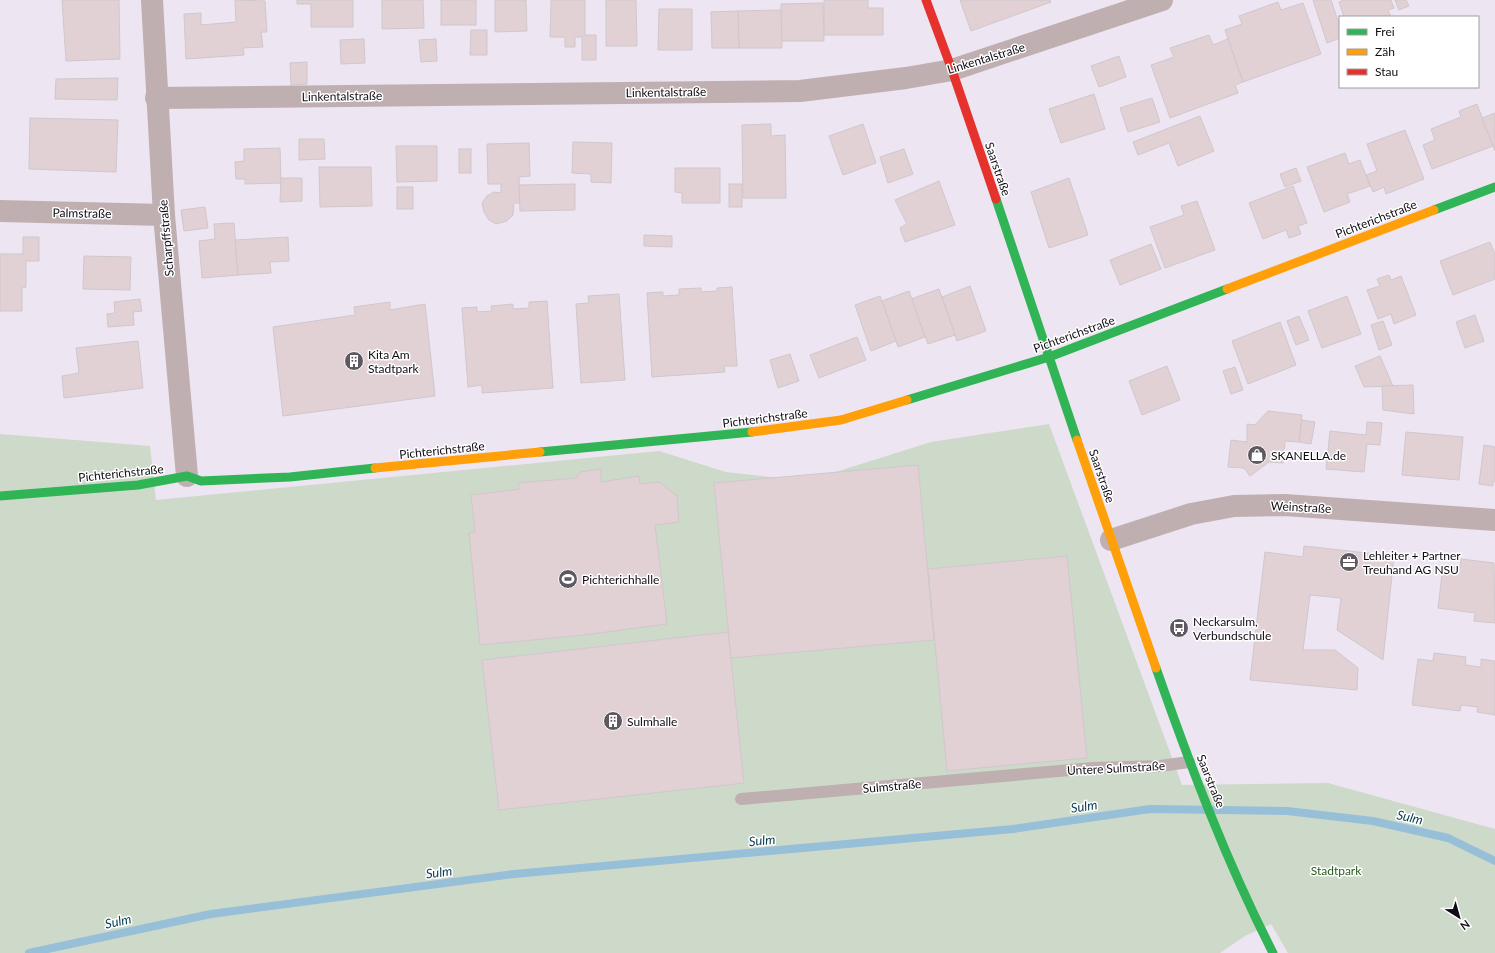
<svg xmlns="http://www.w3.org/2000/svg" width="1495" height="953" font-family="Lato,sans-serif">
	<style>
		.green { fill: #cddaca }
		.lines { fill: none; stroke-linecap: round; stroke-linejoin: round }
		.stream { stroke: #97bfd7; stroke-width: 8 }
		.building { fill: #e1d1d5; stroke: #d0c7cc }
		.lane { stroke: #bfafb1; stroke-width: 12 }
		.street { stroke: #bfafb1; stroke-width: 22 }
		.fast { stroke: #30b455; stroke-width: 9 }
		.slow { stroke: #ff9f0a; stroke-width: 9 }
		.jam { stroke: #e5322d; stroke-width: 9 }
		.labels { text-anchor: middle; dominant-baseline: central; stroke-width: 3; stroke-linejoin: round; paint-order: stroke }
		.street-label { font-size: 12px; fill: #110c14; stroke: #fff }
		.poi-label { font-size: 12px; fill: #110c14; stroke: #fff; text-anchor: start }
		.park-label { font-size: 12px; fill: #295a1e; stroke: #fff }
		.water-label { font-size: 13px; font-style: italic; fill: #0c4055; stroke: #fff }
	</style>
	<rect width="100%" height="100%" fill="#ede5f1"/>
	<!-- green -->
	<polygon class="green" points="1049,424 1182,785 1328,783 1495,829 1495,953 1288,953 1271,924 1245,936 1220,953 0,953 0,434 150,446 156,500 659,451 726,472 807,481 931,442"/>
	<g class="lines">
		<!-- stream -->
		<polyline class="stream" points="29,953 211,914 514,874 1013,829 1150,809 1287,811 1373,821 1448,838 1495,861"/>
	</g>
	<!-- building -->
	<g class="building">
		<polygon points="62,0 119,0 120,59 66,61"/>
		<polygon points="235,0 265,1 267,32 261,32 263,47 243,48 244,55 186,59 184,14 201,13 201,25 236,22"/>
		<polygon points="297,0 353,0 353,27 311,27 311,4 297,4"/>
		<polygon points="382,0 423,0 424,28 382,29"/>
		<rect x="441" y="0" width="35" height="25"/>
		<polygon points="495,0 526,0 527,31 495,32"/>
		<polygon points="551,0 585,0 585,35 596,35 596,60 582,60 582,37 575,37 575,47 565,47 565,37 550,37"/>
		<polygon points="606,0 636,0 637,46 606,46"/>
		<polygon points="824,0 868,0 868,8 883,8 883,35 824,35"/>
		<polygon points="960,0 1050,0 1051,2 971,31"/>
		<polygon points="1313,0 1331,0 1340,27 1340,38 1327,43"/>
		<polygon points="1344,0 1391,0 1394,8 1388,10 1391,17 1344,17 1339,2"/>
		<polygon points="1395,0 1406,0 1409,6 1399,10"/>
		<polygon points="1278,2 1281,10 1303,3 1321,54 1243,82 1225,30 1242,24 1239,16"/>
		<polygon points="823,3 824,41 781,41 781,4"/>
		<polygon points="659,9 692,9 692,50 658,50"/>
		<polygon points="781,10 782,48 739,48 738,11"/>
		<polygon points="738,11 739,48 712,48 711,12"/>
		<polygon points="471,30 487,30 487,55 470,55"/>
		<polygon points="1209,35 1213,45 1228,39 1243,82 1235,85 1238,93 1170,118 1151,65 1174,57 1170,48"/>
		<polygon points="364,39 365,63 341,64 340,40"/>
		<polygon points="436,39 437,61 421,62 419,40"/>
		<polygon points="1119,56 1126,77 1099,87 1091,66"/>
		<polygon points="307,62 307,84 291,85 290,63"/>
		<polygon points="118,78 117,100 55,99 56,79"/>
		<polygon points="1094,94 1105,129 1061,143 1049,109"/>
		<polygon points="1152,98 1160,122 1128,132 1120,108"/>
		<polygon points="1477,104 1493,146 1432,169 1423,145 1435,140 1431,129 1461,117 1459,111"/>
		<polygon points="1495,113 1495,151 1482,118"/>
		<polygon points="1200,116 1214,151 1178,166 1169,143 1138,155 1133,142"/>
		<polygon points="30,118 118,120 116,172 29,169"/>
		<polygon points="771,124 771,136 785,135 786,198 743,198 742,125"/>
		<polygon points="863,124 876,163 843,175 829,136"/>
		<polygon points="1405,130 1424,179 1386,194 1384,187 1373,192 1366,175 1377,171 1367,144"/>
		<polygon points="299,139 324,139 325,159 299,160"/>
		<polygon points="573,142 612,143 611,183 591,182 591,174 572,173"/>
		<polygon points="529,143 530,176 519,177 520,203 514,203 513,215 507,221 496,224 489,220 484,212 482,203 487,196 494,192 501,193 501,184 488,184 487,144"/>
		<polygon points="396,146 437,146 437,181 397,182"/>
		<polygon points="280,148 281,183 245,184 245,179 236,179 235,162 244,161 244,149"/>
		<rect x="459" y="149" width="12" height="24"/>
		<polygon points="904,149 913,174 888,183 880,157"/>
		<polygon points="1345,153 1349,164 1360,160 1370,186 1347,194 1350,202 1324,212 1307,167"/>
		<polygon points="319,167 371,167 372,206 320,207"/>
		<polygon points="675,168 720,168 720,203 682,203 682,193 675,192"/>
		<polygon points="1296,168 1301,181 1285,187 1280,174"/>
		<polygon points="281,178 302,178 302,201 280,202"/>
		<polygon points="1069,178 1088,235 1049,248 1031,192"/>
		<polygon points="939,181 955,225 905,242 900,228 907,224 895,200"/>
		<polygon points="575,184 575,210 520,211 519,185"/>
		<rect x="729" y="184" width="13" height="23"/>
		<polygon points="1293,186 1307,223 1298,226 1301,234 1289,238 1286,230 1263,239 1249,203"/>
		<rect x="397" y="187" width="16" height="22"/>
		<polygon points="1197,201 1215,250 1165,268 1150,227 1184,215 1181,206"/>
		<polygon points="205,207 208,228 184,231 181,210"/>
		<polygon points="234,223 238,275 202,278 199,241 215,239 214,224"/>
		<polygon points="644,235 672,236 672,247 644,246"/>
		<polygon points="23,237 39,237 39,261 26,261 26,287 22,288 22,311 0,311 0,254 23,254"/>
		<polygon points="288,237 289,261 270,262 271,273 238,275 235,240"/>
		<polygon points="1490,242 1495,254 1495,279 1453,295 1440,261"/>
		<polygon points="1151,244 1161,269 1120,285 1110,260"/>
		<polygon points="84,256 131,257 130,290 83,289"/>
		<polygon points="1389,275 1391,280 1401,276 1416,315 1394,324 1391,314 1378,319 1367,290 1380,286 1377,279"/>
		<polygon points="970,286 986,331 957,341 942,297"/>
		<polygon points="732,287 737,366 724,366 725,372 652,377 647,293 663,292 663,296 679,295 679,289 701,288 701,292 717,291 717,288"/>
		<polygon points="939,289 955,335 928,344 911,299"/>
		<polygon points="909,291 925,337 898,347 882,301"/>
		<polygon points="619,294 625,380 581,383 576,304 589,303 588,296"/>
		<polygon points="880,296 896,341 871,351 855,305"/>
		<polygon points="1347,296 1361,334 1322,348 1308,311"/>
		<polygon points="140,299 142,311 133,312 134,325 108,327 107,314 115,313 114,302"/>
		<polygon points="547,301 553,388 482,393 482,385 468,387 462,308 477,307 477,312 492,311 491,306 513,304 513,309 529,308 529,302"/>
		<polygon points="390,302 390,310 425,304 435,396 283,416 273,327 355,315 354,307"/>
		<polygon points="1475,315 1484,341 1465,348 1456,322"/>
		<polygon points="1299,316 1309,340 1296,345 1287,321"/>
		<polygon points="1383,321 1392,345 1379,350 1371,325"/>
		<polygon points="1280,322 1296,365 1248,384 1232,341"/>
		<polygon points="857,337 866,360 819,378 810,355"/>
		<polygon points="138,341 143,388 64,398 62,376 79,373 76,348"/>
		<polygon points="790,354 799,381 778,388 770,360"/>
		<polygon points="1380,356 1393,386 1364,387 1355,366"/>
		<polygon points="1167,366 1180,400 1142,415 1129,381"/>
		<polygon points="1235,367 1243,390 1231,394 1223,371"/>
		<polygon points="1413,385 1414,414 1383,410 1382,386"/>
		<polygon points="1268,411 1302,415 1299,442 1285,441 1283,463 1269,462 1250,476 1244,468 1228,467 1231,440 1247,442 1247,424 1255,425"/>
		<polygon points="1302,420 1315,422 1311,444 1299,442"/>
		<polygon points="1367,422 1382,423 1380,445 1367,444 1364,472 1326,469 1330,431 1366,435"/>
		<polygon points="1406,432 1463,437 1459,480 1402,475"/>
		<polygon points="1484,445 1495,447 1495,482 1493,481 1493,486 1479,484"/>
		<polygon points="918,465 934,640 731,658 714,483"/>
		<polygon points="601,469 601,482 639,476 640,484 659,482 677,496 679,522 655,525 667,624 584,635 480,645 469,533 475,532 471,495 519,489 518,483 576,478 580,472"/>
		<polygon points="1304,546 1394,556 1383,660 1337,630 1341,598 1310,595 1303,650 1335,650 1358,668 1357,690 1250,680 1265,552 1303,557"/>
		<polygon points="1067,556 1087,758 947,771 928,569"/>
		<polygon points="1461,559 1494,563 1495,623 1474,621 1475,613 1438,608 1443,566 1460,568"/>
		<polygon points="728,632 744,783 499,810 482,660"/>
		<polygon points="1434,653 1466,657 1465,665 1481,667 1481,659 1495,661 1495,715 1477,712 1478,707 1461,705 1460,711 1412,705 1418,659 1433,661"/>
	</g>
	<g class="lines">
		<!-- lane -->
		<polyline class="lane" points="741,799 1093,768 1160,766 1189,762"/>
		<!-- street -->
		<g class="street">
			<polyline points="152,0 164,215 187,476"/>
			<polyline points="156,98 800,91 906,78 952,70 1162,0"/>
			<polyline points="0,211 164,215"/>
			<polyline points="1111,540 1191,514 1234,506 1285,505 1495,520"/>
		</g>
		<!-- fast -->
		<g class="fast">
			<polyline points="996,199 1077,440"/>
			<polyline points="1434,210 1495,187"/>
			<polyline points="907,400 1049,357 1227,289"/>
			<polyline points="540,452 752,432"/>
			<polyline points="0,496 138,485 187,476 201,481 290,477 375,468"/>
			<path d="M 1156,668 C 1190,765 1226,861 1273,953"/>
		</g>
		<!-- slow -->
		<g class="slow">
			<polyline points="1227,289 1434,210"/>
			<polyline points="752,432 841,420 907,400"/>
			<polyline points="1077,440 1156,668"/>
			<polyline points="375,468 540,452"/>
		</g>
		<!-- jam -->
		<polyline class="jam" points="926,0 952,70 996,199"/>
	</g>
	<!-- icons -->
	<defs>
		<g id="building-disc" transform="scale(1)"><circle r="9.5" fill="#5e5861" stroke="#fff"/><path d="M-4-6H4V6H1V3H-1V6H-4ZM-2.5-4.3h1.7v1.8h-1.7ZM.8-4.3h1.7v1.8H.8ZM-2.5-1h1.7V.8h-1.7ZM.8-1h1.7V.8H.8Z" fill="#fff"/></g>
		<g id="shop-disc" transform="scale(1)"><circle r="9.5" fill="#5e5861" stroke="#fff"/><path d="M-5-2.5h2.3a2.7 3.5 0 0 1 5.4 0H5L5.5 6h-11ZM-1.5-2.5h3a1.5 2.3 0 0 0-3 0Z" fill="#fff"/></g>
		<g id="office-disc" transform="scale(1)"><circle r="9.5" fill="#5e5861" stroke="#fff"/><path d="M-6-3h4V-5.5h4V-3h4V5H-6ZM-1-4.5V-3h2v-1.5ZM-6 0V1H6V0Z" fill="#fff"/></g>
		<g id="stadium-disc" transform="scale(1)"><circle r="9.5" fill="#5e5861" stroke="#fff"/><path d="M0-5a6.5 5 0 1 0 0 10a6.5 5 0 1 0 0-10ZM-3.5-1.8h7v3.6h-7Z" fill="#fff"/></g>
		<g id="bus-disc" transform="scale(1)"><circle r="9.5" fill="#5e5861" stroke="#fff"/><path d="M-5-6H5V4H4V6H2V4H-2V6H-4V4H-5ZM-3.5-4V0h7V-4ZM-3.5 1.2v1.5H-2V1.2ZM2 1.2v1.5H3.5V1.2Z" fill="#fff"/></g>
	</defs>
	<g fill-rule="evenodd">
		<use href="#building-disc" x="354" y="361"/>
		<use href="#shop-disc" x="1257" y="455"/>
		<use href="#office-disc" x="1349" y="562"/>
		<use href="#stadium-disc" x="568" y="579"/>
		<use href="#bus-disc" x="1179" y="628"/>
		<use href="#building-disc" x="613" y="721"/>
	</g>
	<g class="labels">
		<!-- street labels -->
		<g class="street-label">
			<text transform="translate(986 58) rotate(-17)">Linkentalstraße</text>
			<text transform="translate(666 92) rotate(-1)">Linkentalstraße</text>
			<text transform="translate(342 96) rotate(-1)">Linkentalstraße</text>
			<text transform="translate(998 169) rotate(71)">Saarstraße</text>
			<text transform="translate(82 213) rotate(1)">Palmstraße</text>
			<text transform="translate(1376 219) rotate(-21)">Pichterichstraße</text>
			<text transform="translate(166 238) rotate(-95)">Scharpffstraße</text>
			<text transform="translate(1074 334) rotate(-20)">Pichterichstraße</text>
			<text transform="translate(765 418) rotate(-7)">Pichterichstraße</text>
			<text transform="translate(442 450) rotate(-6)">Pichterichstraße</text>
			<text transform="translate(121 473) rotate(-6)">Pichterichstraße</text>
			<text transform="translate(1102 476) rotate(71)">Saarstraße</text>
			<text transform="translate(1301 507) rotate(3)">Weinstraße</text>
			<text transform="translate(1116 768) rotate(-3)">Untere Sulmstraße</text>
			<text transform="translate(1211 781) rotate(68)">Saarstraße</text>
			<text transform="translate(892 786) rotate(-5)">Sulmstraße</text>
		</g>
		<!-- poi labels -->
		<g class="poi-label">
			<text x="368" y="354">Kita Am<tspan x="368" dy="14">Stadtpark</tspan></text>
			<text x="1271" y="455">SKANELLA.de</text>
			<text x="1363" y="555">Lehleiter + Partner<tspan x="1363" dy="14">Treuhand AG NSU</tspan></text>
			<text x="582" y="579">Pichterichhalle</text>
			<text x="1193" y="621">Neckarsulm,<tspan x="1193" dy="14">Verbundschule</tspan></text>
			<text x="627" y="721">Sulmhalle</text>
		</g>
		<!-- park labels -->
		<g class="park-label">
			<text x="1336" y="870">Stadtpark</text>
		</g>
		<!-- water labels -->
		<g class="water-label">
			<text transform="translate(1084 806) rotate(-8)">Sulm</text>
			<text transform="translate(1410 817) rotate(13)">Sulm</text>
			<text transform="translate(762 840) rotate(-5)">Sulm</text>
			<text transform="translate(439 872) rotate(-7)">Sulm</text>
			<text transform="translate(118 921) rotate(-12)">Sulm</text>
		</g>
	</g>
	<!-- legend -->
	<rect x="1339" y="16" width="140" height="72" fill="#ffffff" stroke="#a09ea1"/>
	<rect x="1347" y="29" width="20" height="6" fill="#30b455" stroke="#a09ea1"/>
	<text x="1375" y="36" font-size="12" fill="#110c14">Frei</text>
	<rect x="1347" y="49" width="20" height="6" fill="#ff9f0a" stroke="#a09ea1"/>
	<text x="1375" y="56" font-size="12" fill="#110c14">Zäh</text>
	<rect x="1347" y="69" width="20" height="6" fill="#e5322d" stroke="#a09ea1"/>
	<text x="1375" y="76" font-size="12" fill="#110c14">Stau</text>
	<!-- north arrow -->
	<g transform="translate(1459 917) rotate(143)" stroke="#ffffff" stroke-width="3" paint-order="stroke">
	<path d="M0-3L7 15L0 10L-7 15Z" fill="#110c14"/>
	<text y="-6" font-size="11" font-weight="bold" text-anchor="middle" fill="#110c14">N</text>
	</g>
</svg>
